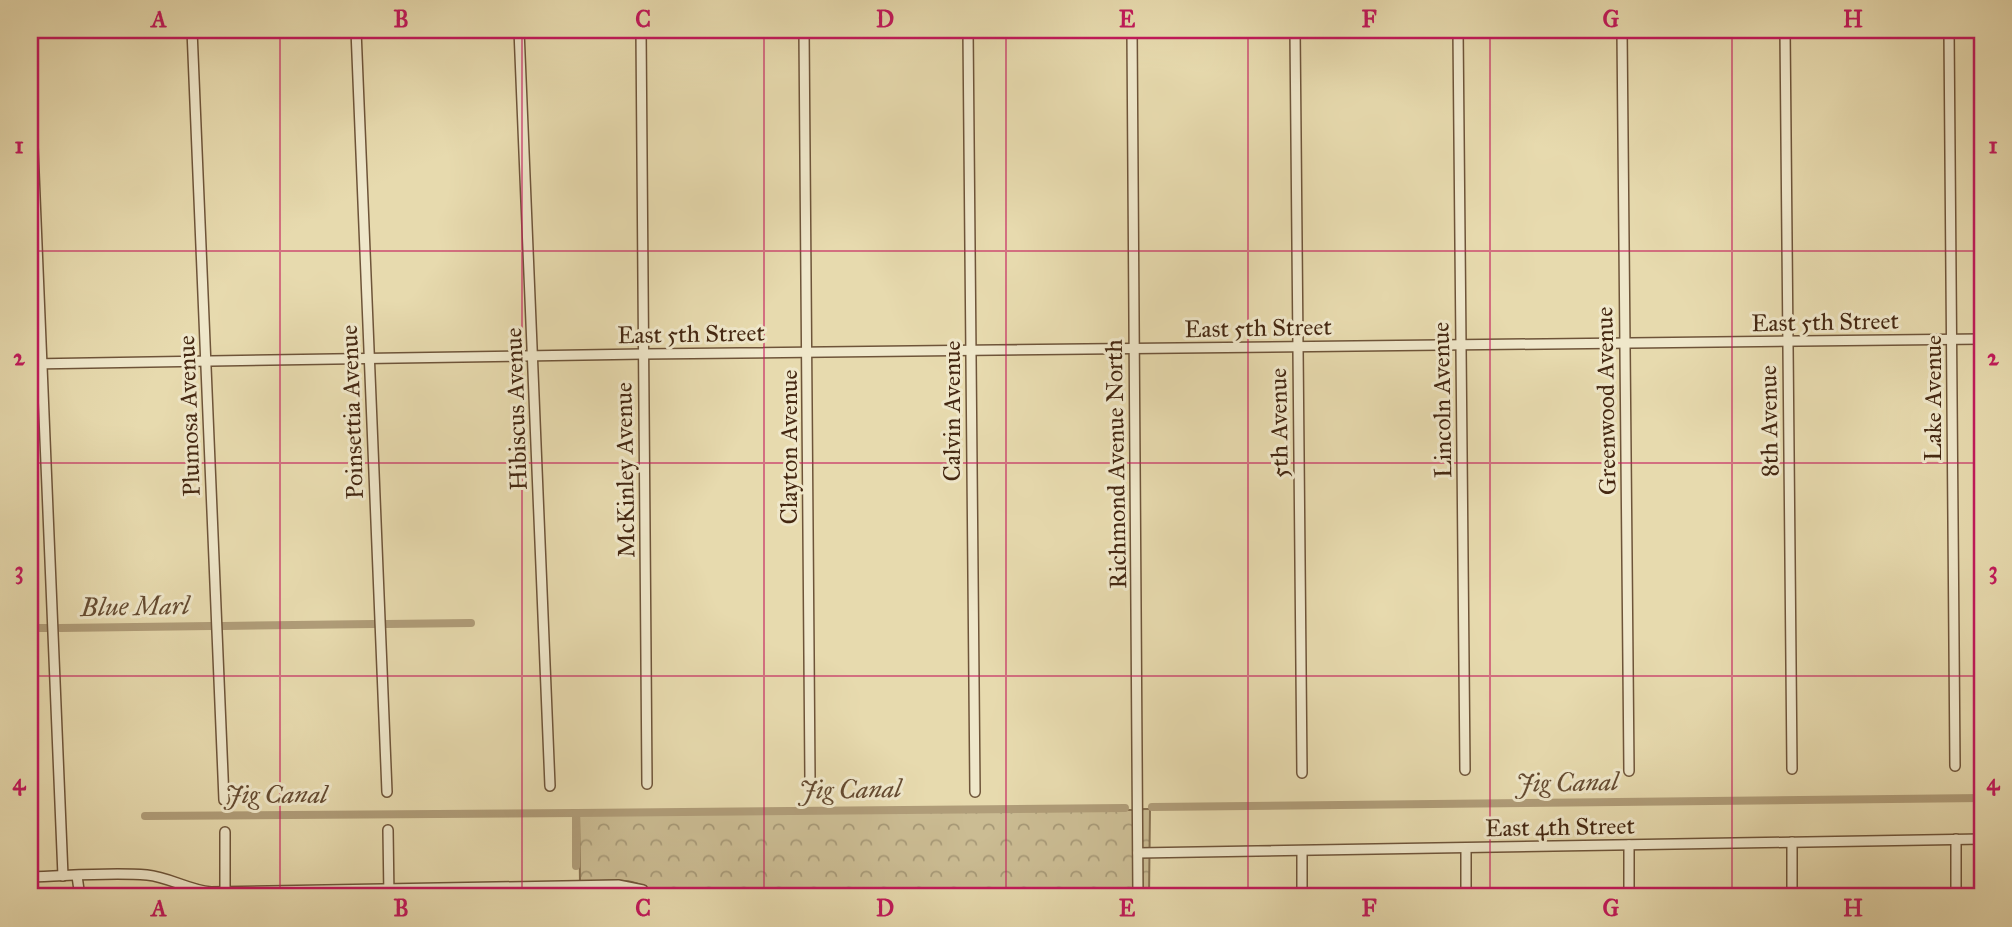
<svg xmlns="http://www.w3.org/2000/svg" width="2012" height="927" font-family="'IM FELL Great Primer',serif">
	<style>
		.forest { fill: url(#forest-crowns); stroke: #887252; stroke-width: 2 }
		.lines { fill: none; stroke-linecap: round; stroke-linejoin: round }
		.canal { stroke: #b09d79; stroke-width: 8 }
		.minor-casing { stroke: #6e5439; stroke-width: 12 }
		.minor { stroke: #efe7ca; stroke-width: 9 }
		.grid { fill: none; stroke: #c2185b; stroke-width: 2; stroke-opacity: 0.55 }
		.labels { text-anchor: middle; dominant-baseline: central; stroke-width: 6; stroke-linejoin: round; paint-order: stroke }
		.street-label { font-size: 24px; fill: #452812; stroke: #efe7ca }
		.water-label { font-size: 26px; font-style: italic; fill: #654b31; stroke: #efe7ca }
		.neatline { fill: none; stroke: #c2185b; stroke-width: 2.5 }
		.grid-label { font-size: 23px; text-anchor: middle; font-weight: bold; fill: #c2185b }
	</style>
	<defs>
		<pattern id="forest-crowns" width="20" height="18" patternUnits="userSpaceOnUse" patternTransform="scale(1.75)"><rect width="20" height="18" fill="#cbbc93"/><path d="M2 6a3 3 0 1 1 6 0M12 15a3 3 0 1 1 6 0" fill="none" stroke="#a79977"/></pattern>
	</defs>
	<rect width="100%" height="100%" fill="#e7daae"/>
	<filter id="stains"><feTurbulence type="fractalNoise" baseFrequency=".00286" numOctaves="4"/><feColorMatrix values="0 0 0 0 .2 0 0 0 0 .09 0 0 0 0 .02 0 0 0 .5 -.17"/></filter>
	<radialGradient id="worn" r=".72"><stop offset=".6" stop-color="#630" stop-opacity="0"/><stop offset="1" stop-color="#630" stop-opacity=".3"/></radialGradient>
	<!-- forest -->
	<g class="forest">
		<polygon points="1142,809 1150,809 1149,897 1142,897"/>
		<path d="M 579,810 L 1134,810 L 1134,897 L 650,897 C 645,873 599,882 580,882 Z"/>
	</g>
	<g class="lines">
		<!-- canal -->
		<g class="canal">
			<polyline points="386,624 471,623"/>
			<polyline points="223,626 374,624"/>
			<polyline points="30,628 47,628"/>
			<polyline points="60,628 211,626"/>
			<polyline points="1152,807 1982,798"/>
			<polyline points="145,816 576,813"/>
			<polyline points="576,866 576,813 1125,808"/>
		</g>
		<!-- minor casing -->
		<g class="minor-casing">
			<g id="minor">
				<polyline points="192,30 224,800"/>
				<polyline points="356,30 387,792"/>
				<polyline points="519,30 550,786"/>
				<polyline points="641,30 647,784"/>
				<polyline points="804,30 810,780"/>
				<polyline points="968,30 975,792"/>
				<polyline points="1132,30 1138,897"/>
				<polyline points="1295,30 1302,773"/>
				<polyline points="1458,30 1465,770"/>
				<polyline points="1622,30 1629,771"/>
				<polyline points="1785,30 1792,769"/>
				<polyline points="1949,30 1955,766"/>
				<polyline points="30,75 63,876"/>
				<polyline points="30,364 643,354 1982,339"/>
				<polyline points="388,830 389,897"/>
				<polyline points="225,832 225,892"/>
				<polyline points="1956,839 1956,897"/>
				<polyline points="1792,842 1792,897"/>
				<polyline points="1629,845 1629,897"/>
				<polyline points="1466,848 1466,897"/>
				<polyline points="1302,851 1302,897"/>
				<polyline points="1138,853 1982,839"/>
				<polyline points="77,876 80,897"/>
				<path d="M 30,877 C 68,876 108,872 147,875 C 169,877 188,890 211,892 L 618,885 L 643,890 L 646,897"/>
			</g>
		</g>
		<!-- minor -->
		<use href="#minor" class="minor"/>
	</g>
	<!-- grid -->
	<path class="grid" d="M 280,30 L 280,897M 522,30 L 522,897M 764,30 L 764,897M 1006,30 L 1006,897M 1248,30 L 1248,897M 1490,30 L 1490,897M 1732,30 L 1732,897M 30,251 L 1982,251M 30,463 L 1982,463M 30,676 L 1982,676"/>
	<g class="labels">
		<!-- street labels -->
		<g class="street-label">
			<text transform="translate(1825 322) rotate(-1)">East 5th Street</text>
			<text transform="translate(1258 328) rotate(-1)">East 5th Street</text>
			<text transform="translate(691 334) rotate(-1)">East 5th Street</text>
			<text transform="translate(1933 398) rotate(-90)">Lake Avenue</text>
			<text transform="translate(1442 400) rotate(-91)">Lincoln Avenue</text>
			<text transform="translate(1606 401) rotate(-91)">Greenwood Avenue</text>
			<text transform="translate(516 409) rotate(-92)">Hibiscus Avenue</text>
			<text transform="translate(952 411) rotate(-90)">Calvin Avenue</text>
			<text transform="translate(352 412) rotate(-92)">Poinsettia Avenue</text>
			<text transform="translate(189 416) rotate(-92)">Plumosa Avenue</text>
			<text transform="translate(1769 421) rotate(-91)">8th Avenue</text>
			<text transform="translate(1279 423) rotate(-91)">5th Avenue</text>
			<text transform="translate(789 447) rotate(-90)">Clayton Avenue</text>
			<text transform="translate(1116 464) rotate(-91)">Richmond Avenue North</text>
			<text transform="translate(625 470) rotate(-91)">McKinley Avenue</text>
			<text transform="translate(1560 827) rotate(-1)">East 4th Street</text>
		</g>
		<!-- water labels -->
		<g class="water-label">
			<text transform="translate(135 606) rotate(-1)">Blue Marl</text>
			<text transform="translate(1567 782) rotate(-1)">Jig Canal</text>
			<text transform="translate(850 789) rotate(-1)">Jig Canal</text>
			<text x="276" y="794">Jig Canal</text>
		</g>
	</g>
	<!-- margin -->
	<rect width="2012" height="927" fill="none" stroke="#e7daae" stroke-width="77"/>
	<rect x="38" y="38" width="1936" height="850" class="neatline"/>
	<g class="grid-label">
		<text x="159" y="27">A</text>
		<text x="401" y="27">B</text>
		<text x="643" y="27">C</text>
		<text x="885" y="27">D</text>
		<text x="1127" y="27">E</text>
		<text x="1369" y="27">F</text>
		<text x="1611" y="27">G</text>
		<text x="1853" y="27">H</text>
		<text x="19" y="153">1</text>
		<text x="1993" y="153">1</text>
		<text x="19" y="365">2</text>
		<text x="1993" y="365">2</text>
		<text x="19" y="578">3</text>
		<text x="1993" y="578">3</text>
		<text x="19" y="790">4</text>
		<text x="1993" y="790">4</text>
		<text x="159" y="916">A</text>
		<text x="401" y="916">B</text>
		<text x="643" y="916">C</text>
		<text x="885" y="916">D</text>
		<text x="1127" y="916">E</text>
		<text x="1369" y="916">F</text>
		<text x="1611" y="916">G</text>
		<text x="1853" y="916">H</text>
	</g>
	<rect width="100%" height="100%" filter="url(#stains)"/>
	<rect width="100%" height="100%" fill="url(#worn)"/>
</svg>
